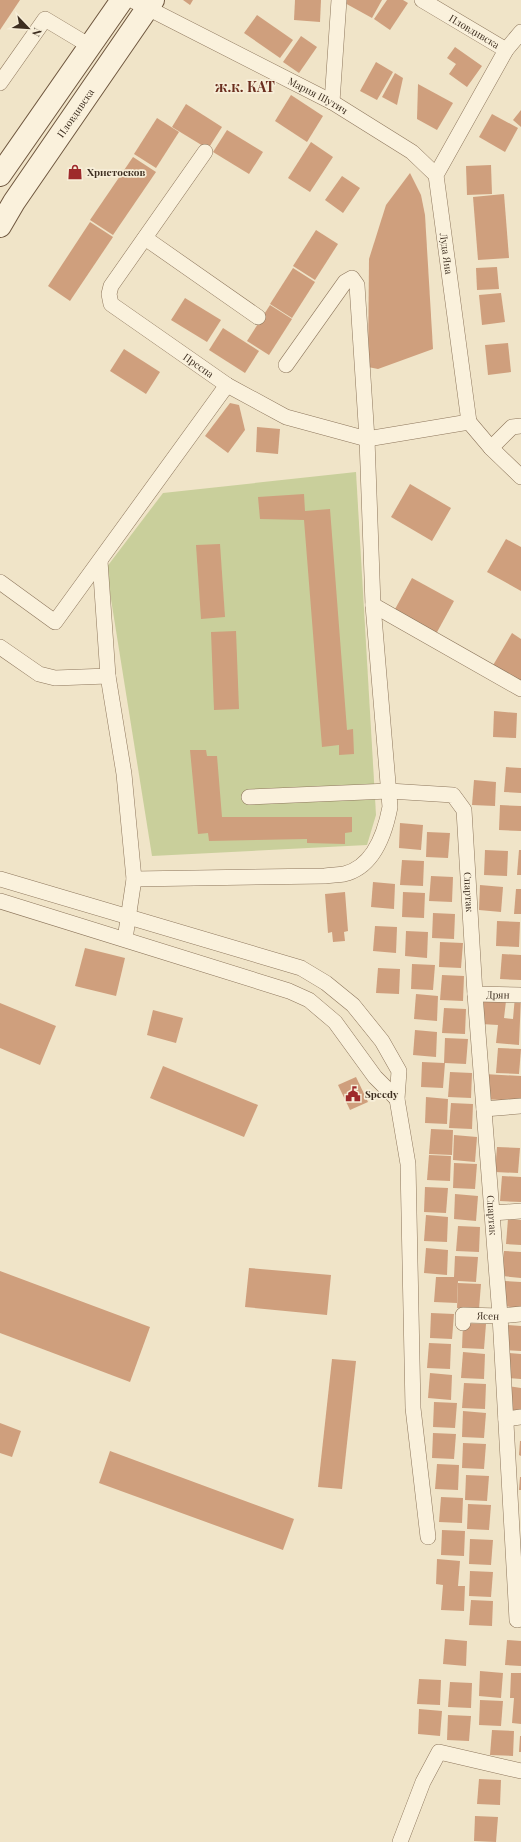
<svg xmlns="http://www.w3.org/2000/svg" width="521" height="1842" font-family="'Playfair Display',serif">
	<style>
		.green { fill: #c9cf9b }
		.building { fill: #cf9f7d }
		.lines { fill: none; stroke-linecap: round; stroke-linejoin: round }
		.street-casing { stroke: #8d765c; stroke-width: 16 }
		.secondary-casing { stroke: #6f573f; stroke-width: 24 }
		.street { stroke: #faf1dc; stroke-width: 15 }
		.secondary { stroke: #faf1dc; stroke-width: 22 }
		.labels { text-anchor: middle; dominant-baseline: central; stroke-width: 3.5; stroke-linejoin: round; paint-order: stroke }
		.street-label { font-size: 10px; fill: #3d2e20; stroke: #f7eed8 }
		.poi-label { font-size: 10px; font-weight: bold; fill: #3d2e20; stroke: #f7eed8; text-anchor: start }
		.district-label { font-size: 14px; font-weight: bold; fill: #6b2e1e; stroke: #f7eed8 }
	</style>
	<rect width="100%" height="100%" fill="#f0e4c8"/>
	<!-- green -->
	<polygon class="green" points="356,472 376,815 367,845 152,856 106,568 163,493"/>
	<!-- building -->
	<g class="building">
		<polygon points="0,0 20,0 0,30"/>
		<polygon points="183,0 193,0 190,5"/>
		<polygon points="295,0 321,0 320,22 294,20"/>
		<polygon points="344,0 382,0 372,18 343,2"/>
		<polygon points="387,0 403,0 408,3 390,30 374,19"/>
		<polygon points="257,15 293,40 280,58 244,33"/>
		<polygon points="301,36 317,47 299,73 283,62"/>
		<polygon points="455,47 482,66 467,87 449,74 456,64 447,58"/>
		<polygon points="376,62 393,72 377,100 360,91"/>
		<polygon points="395,73 403,78 397,105 382,97"/>
		<polygon points="418,84 453,103 437,130 417,119"/>
		<polygon points="291,95 323,116 307,142 275,121"/>
		<polygon points="186,104 222,127 208,149 172,127"/>
		<polygon points="521,110 521,127 513,120"/>
		<polygon points="492,114 518,128 505,152 479,137"/>
		<polygon points="157,118 179,132 156,168 134,154"/>
		<polygon points="227,130 263,152 249,174 213,152"/>
		<polygon points="311,142 333,157 310,192 288,178"/>
		<polygon points="133,157 156,172 113,235 90,220"/>
		<polygon points="491,165 492,194 467,195 466,166"/>
		<polygon points="410,173 421,195 425,215 433,349 378,369 368,367 369,259 386,205"/>
		<polygon points="342,176 360,188 343,213 325,200"/>
		<polygon points="504,194 509,258 478,260 473,197"/>
		<polygon points="90,222 113,237 70,301 48,286"/>
		<polygon points="316,230 338,244 315,280 293,266"/>
		<polygon points="497,267 499,289 477,290 476,268"/>
		<polygon points="293,268 315,282 292,318 270,304"/>
		<polygon points="501,293 505,322 482,325 479,295"/>
		<polygon points="185,298 221,320 207,342 171,320"/>
		<polygon points="270,305 292,319 269,355 247,341"/>
		<polygon points="223,328 259,351 245,373 209,350"/>
		<polygon points="508,343 511,372 488,375 485,345"/>
		<polygon points="124,349 160,372 146,394 110,371"/>
		<polygon points="230,403 239,405 245,430 228,453 205,436"/>
		<polygon points="257,427 280,429 278,454 256,452"/>
		<polygon points="410,484 451,508 432,541 391,517"/>
		<polygon points="304,494 305,511 330,509 347,730 353,729 354,754 339,755 339,745 322,747 304,520 260,519 258,497"/>
		<polygon points="506,539 521,547 521,591 487,572"/>
		<polygon points="220,544 225,617 201,619 196,545"/>
		<polygon points="412,578 454,601 436,634 394,611"/>
		<polygon points="236,631 239,709 214,710 211,632"/>
		<polygon points="512,633 521,639 521,683 492,667"/>
		<polygon points="494,711 517,713 516,738 493,737"/>
		<polygon points="190,750 206,750 207,756 217,756 222,817 352,817 352,832 345,833 345,844 307,843 307,839 209,841 208,833 198,834"/>
		<polygon points="506,767 521,768 521,793 504,792"/>
		<polygon points="474,780 496,782 495,806 472,805"/>
		<polygon points="500,805 521,806 521,831 499,830"/>
		<polygon points="400,823 423,825 421,850 399,848"/>
		<polygon points="427,832 450,833 448,858 426,857"/>
		<polygon points="485,850 508,851 507,876 484,875"/>
		<polygon points="519,850 521,850 521,875 517,875"/>
		<polygon points="402,860 424,861 423,886 400,885"/>
		<polygon points="431,876 453,877 452,902 429,901"/>
		<polygon points="373,882 395,884 394,909 371,907"/>
		<polygon points="480,885 503,887 501,912 479,910"/>
		<polygon points="516,889 521,889 521,914 514,914"/>
		<polygon points="345,892 348,931 344,932 345,941 333,942 332,932 328,933 325,894"/>
		<polygon points="403,892 425,893 424,918 402,917"/>
		<polygon points="433,913 455,914 454,939 432,938"/>
		<polygon points="497,921 520,922 519,947 496,946"/>
		<polygon points="375,926 397,927 396,953 373,951"/>
		<polygon points="406,931 428,932 427,958 405,956"/>
		<polygon points="440,942 463,943 461,968 439,967"/>
		<polygon points="85,948 125,958 116,996 75,986"/>
		<polygon points="502,954 521,955 521,980 500,979"/>
		<polygon points="412,964 435,965 433,990 411,989"/>
		<polygon points="378,968 400,969 399,994 376,993"/>
		<polygon points="442,975 464,976 463,1001 440,1000"/>
		<polygon points="416,994 438,996 437,1021 414,1019"/>
		<polygon points="515,996 521,997 519,1045 496,1043 498,1025 481,1024 483,999 506,1001 504,1018 513,1019"/>
		<polygon points="0,1003 56,1026 40,1065 0,1048"/>
		<polygon points="444,1008 466,1009 465,1034 442,1033"/>
		<polygon points="153,1010 183,1018 176,1043 147,1035"/>
		<polygon points="415,1030 437,1032 436,1057 413,1055"/>
		<polygon points="445,1038 468,1039 466,1064 445,1063 443,1088 421,1087 422,1062 444,1063"/>
		<polygon points="498,1048 521,1049 519,1074 496,1073"/>
		<polygon points="163,1066 258,1105 244,1137 150,1098"/>
		<polygon points="450,1072 472,1073 471,1098 448,1097"/>
		<polygon points="484,1074 521,1076 521,1101 482,1099"/>
		<polygon points="356,1077 368,1102 350,1110 338,1085"/>
		<polygon points="426,1097 448,1099 447,1124 425,1123"/>
		<polygon points="451,1103 473,1104 472,1129 449,1128"/>
		<polygon points="431,1129 453,1130 452,1155 429,1154"/>
		<polygon points="454,1135 477,1137 475,1162 453,1160"/>
		<polygon points="497,1147 520,1148 518,1173 495,1172"/>
		<polygon points="429,1155 451,1156 450,1181 427,1180"/>
		<polygon points="454,1163 477,1164 475,1189 453,1188"/>
		<polygon points="502,1176 521,1177 521,1202 500,1201"/>
		<polygon points="425,1187 448,1188 446,1213 424,1212"/>
		<polygon points="455,1194 478,1196 476,1221 454,1219"/>
		<polygon points="426,1215 448,1217 447,1242 424,1241"/>
		<polygon points="508,1219 521,1220 521,1245 506,1244"/>
		<polygon points="458,1226 480,1227 479,1252 456,1251"/>
		<polygon points="426,1248 448,1250 447,1275 424,1273"/>
		<polygon points="504,1251 521,1252 521,1278 502,1276"/>
		<polygon points="455,1256 478,1257 476,1282 458,1281 457,1303 434,1302 436,1277 454,1277"/>
		<polygon points="249,1268 331,1275 327,1315 245,1307"/>
		<polygon points="0,1271 150,1327 130,1382 0,1333"/>
		<polygon points="504,1281 521,1282 521,1308 502,1306"/>
		<polygon points="458,1283 481,1284 479,1309 457,1308"/>
		<polygon points="431,1313 454,1314 452,1339 430,1338"/>
		<polygon points="463,1323 486,1324 484,1349 462,1348"/>
		<polygon points="507,1325 521,1326 521,1351 505,1350"/>
		<polygon points="429,1343 451,1344 450,1369 427,1368"/>
		<polygon points="463,1352 485,1354 484,1379 461,1378"/>
		<polygon points="509,1353 521,1354 521,1379 507,1378"/>
		<polygon points="332,1359 356,1361 342,1489 318,1487"/>
		<polygon points="430,1373 452,1375 451,1400 428,1398"/>
		<polygon points="464,1383 486,1384 485,1409 462,1408"/>
		<polygon points="508,1386 521,1388 521,1413 506,1412"/>
		<polygon points="434,1402 457,1403 455,1428 433,1427"/>
		<polygon points="463,1411 486,1413 484,1438 462,1437"/>
		<polygon points="0,1423 21,1431 12,1457 0,1453"/>
		<polygon points="433,1433 456,1434 454,1459 432,1458"/>
		<polygon points="520,1441 521,1441 521,1456 519,1455"/>
		<polygon points="463,1443 486,1444 484,1469 462,1468"/>
		<polygon points="110,1451 294,1519 283,1550 99,1483"/>
		<polygon points="437,1464 459,1465 458,1490 435,1489"/>
		<polygon points="466,1475 489,1476 487,1501 465,1500"/>
		<polygon points="520,1477 521,1477 521,1490 519,1490"/>
		<polygon points="441,1497 463,1498 462,1523 439,1522"/>
		<polygon points="468,1504 491,1505 489,1530 467,1529"/>
		<polygon points="442,1530 465,1531 464,1556 441,1555"/>
		<polygon points="470,1539 493,1540 491,1565 469,1564"/>
		<polygon points="437,1559 460,1561 458,1586 465,1586 464,1611 441,1610 443,1585 436,1584"/>
		<polygon points="470,1571 493,1572 491,1597 469,1596"/>
		<polygon points="471,1600 493,1601 492,1626 469,1625"/>
		<polygon points="445,1639 467,1641 466,1666 443,1664"/>
		<polygon points="507,1640 521,1641 521,1666 505,1665"/>
		<polygon points="480,1671 503,1673 501,1698 479,1696"/>
		<polygon points="511,1673 521,1673 521,1724 512,1723 514,1698 510,1698"/>
		<polygon points="419,1679 441,1680 440,1705 417,1704"/>
		<polygon points="450,1682 472,1683 471,1708 448,1707"/>
		<polygon points="480,1700 503,1701 501,1726 479,1725"/>
		<polygon points="419,1709 442,1711 440,1736 418,1734"/>
		<polygon points="448,1715 471,1716 469,1741 447,1740"/>
		<polygon points="492,1730 514,1731 513,1756 490,1755"/>
		<polygon points="520,1736 521,1736 521,1752 519,1752"/>
		<polygon points="479,1779 501,1780 500,1805 477,1804"/>
		<polygon points="475,1816 498,1817 496,1842 474,1841"/>
	</g>
	<g class="lines">
		<!-- street casing -->
		<g class="street-casing">
			<g id="street">
				<path id="s1" d="M 132,0 L 332,102 L 412,152 L 436,175"/>
				<path id="s2" d="M 422,0 L 506,50"/>
				<path id="s3" d="M 521,32 L 506,50 L 436,175 L 469,422 L 491,448 L 521,477"/>
				<polyline points="0,83 45,19 90,46"/>
				<polyline points="332,102 339,0"/>
				<path id="s4" d="M 205,152 L 111,286 L 109,294 L 111,304 L 227,385 L 286,417 L 367,439 L 469,422"/>
				<polyline points="145,238 258,317"/>
				<polyline points="491,448 512,427 521,426"/>
				<polyline points="100,561 108,676 124,774 134,879 125,939"/>
				<polyline points="0,582 55,622 227,385"/>
				<polyline points="373,605 521,689"/>
				<polyline points="0,647 39,674 55,678 108,676"/>
				<path id="s5" d="M 249,797 L 389,791 L 453,795 L 464,810 L 475,994 L 500,1316 L 517,1620 L 521,1619"/>
				<polyline points="0,879 301,968 326,983 353,1005 382,1041 399,1071 397,1099 408,1164 413,1408 428,1537"/>
				<path d="M 134,879 L 325,876 C 331,875 338,875 344,874 C 374,867 385,833 390,807 L 373,605 L 367,439 L 357,285 L 352,278 L 345,282 L 286,365"/>
				<polyline points="0,901 289,991 309,1000 335,1022 375,1077 397,1099"/>
				<path id="s6" d="M 475,994 L 521,995"/>
				<polyline points="484,1109 521,1106"/>
				<polyline points="492,1213 521,1211"/>
				<path id="s7" d="M 463,1323 L 463,1315 L 500,1316 L 521,1314"/>
				<polyline points="506,1419 521,1417"/>
				<polyline points="400,1842 423,1782 439,1752 521,1771"/>
			</g>
		</g>
		<!-- secondary casing -->
		<g class="secondary-casing">
			<g id="secondary">
				<polyline points="0,175 122,0"/>
				<path id="s8" d="M 0,226 L 14,202 L 153,0"/>
			</g>
		</g>
		<!-- street -->
		<use href="#street" class="street"/>
		<!-- secondary -->
		<use href="#secondary" class="secondary"/>
	</g>
	<!-- icons -->
	<defs>
		<g id="shop-bare" transform="scale(1.2)"><path d="M-5-2.5h2.3a2.7 3.5 0 0 1 5.4 0H5L5.5 6h-11ZM-1.5-2.5h3a1.5 2.3 0 0 0-3 0Z" fill="#9e2a2b" stroke="#f7eed8" stroke-width="2.5" paint-order="stroke"/></g>
		<g id="civic-bare" transform="scale(1.2)"><path d="M-.6-6.5H3V-4.5H.6V-3L4-1V1h2V6H-6V1h2V-1L-.6-3ZM-1.2 2.5V6h2.4V2.5Z" fill="#9e2a2b" stroke="#f7eed8" stroke-width="2.5" paint-order="stroke"/></g>
	</defs>
	<g fill-rule="evenodd">
		<use href="#shop-bare" x="75" y="172"/>
		<use href="#civic-bare" x="353" y="1094"/>
	</g>
	<g class="labels">
		<!-- street labels -->
		<g class="street-label">
			<text stroke="none"><textPath href="#s2" startOffset="61">Пловдивска</textPath></text>
			<text stroke="none"><textPath href="#s1" startOffset="209">Мария Шутич</textPath></text>
			<text stroke="none"><textPath href="#s8" startOffset="136">Пловдивска</textPath></text>
			<text stroke="none"><textPath href="#s3" startOffset="246">Луда Яна</textPath></text>
			<text stroke="none"><textPath href="#s4" startOffset="289">Преспа</textPath></text>
			<text stroke="none"><textPath href="#s5" startOffset="305">Спартак</textPath></text>
			<text stroke="none"><textPath href="#s6" startOffset="23">Дрян</textPath></text>
			<text stroke="none"><textPath href="#s5" startOffset="629">Спартак</textPath></text>
			<text stroke="none"><textPath href="#s7" startOffset="33">Ясен</textPath></text>
		</g>
		<!-- poi labels -->
		<g class="poi-label">
			<text x="87" y="172">Христосков</text>
			<text x="365" y="1094">Speedy</text>
		</g>
		<!-- district labels -->
		<g class="district-label">
			<text x="245" y="86">ж.к. КАТ</text>
		</g>
	</g>
	<!-- north arrow -->
	<g transform="translate(28 28) rotate(115)" stroke="#f7eed8" stroke-width="3" paint-order="stroke">
	<path d="M0-3L7 15L0 10L-7 15Z" fill="#3d2e20"/>
	<text y="-6" font-size="11" font-weight="bold" text-anchor="middle" fill="#3d2e20">N</text>
	</g>
</svg>
